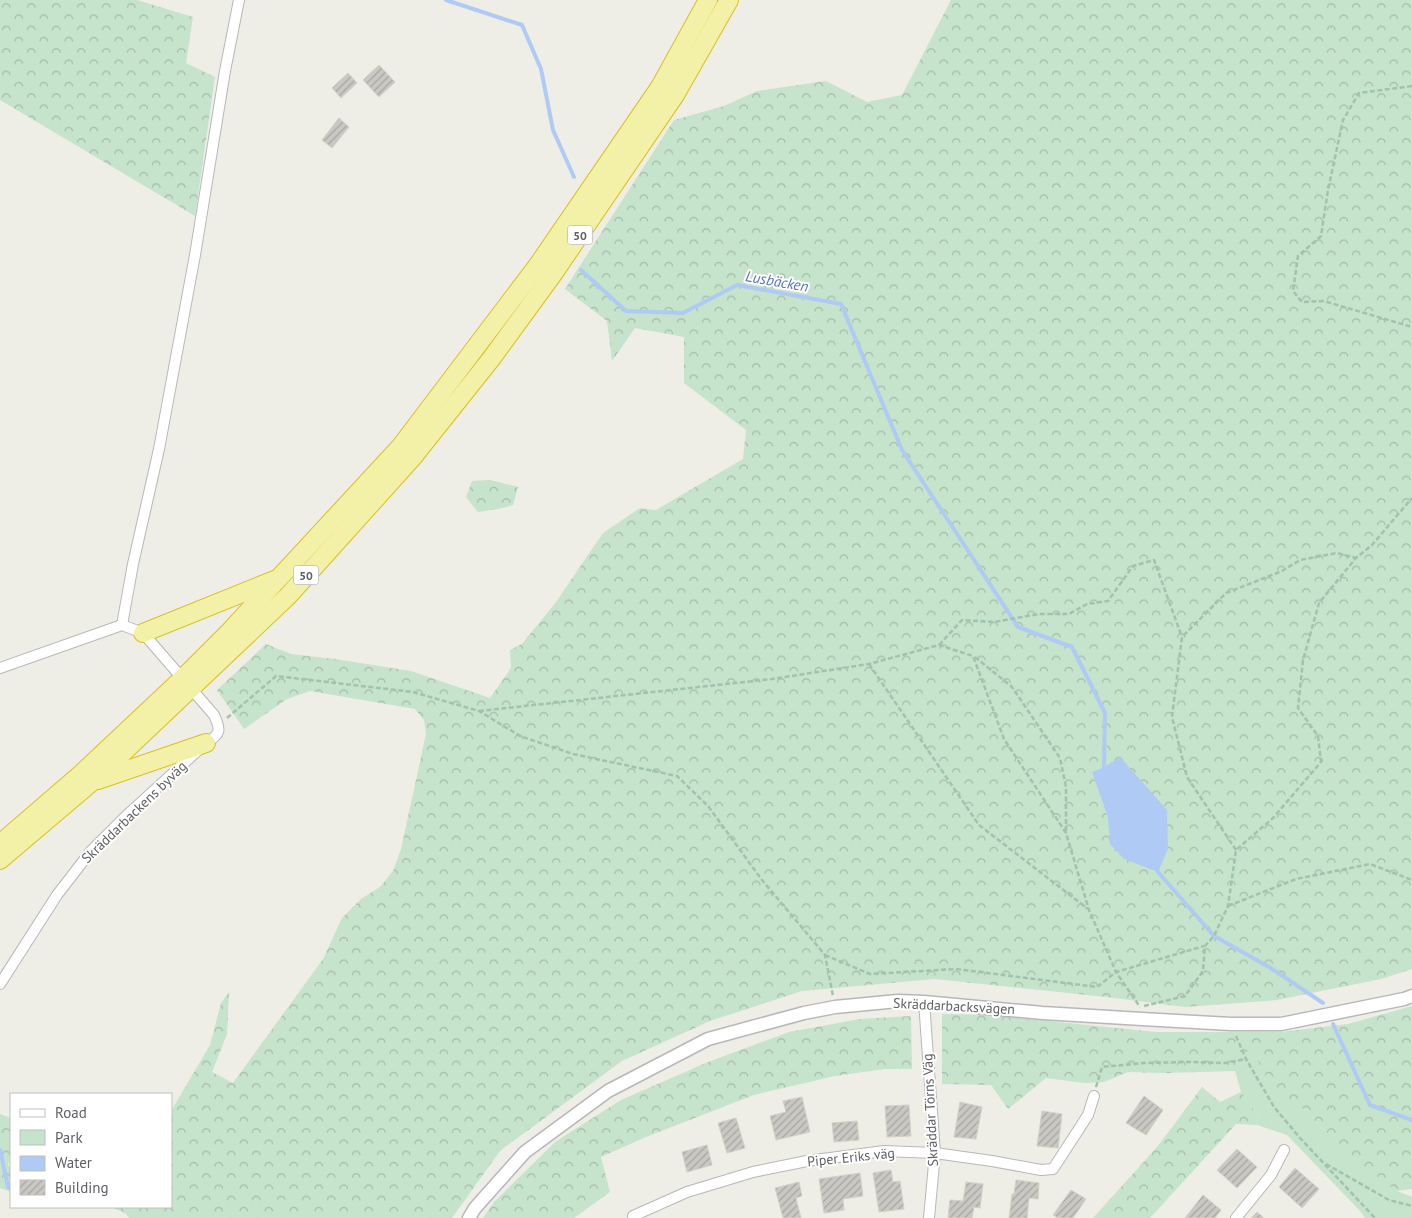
<svg xmlns="http://www.w3.org/2000/svg" width="1412" height="1218" font-family="'PT Sans',sans-serif">
	<style>
		.green { fill: #c6e3cb }
		.forest { fill: url(#forest-crowns); fill-rule: evenodd }
		.water { fill: #afcbf5 }
		.lines { fill: none; stroke-linecap: round; stroke-linejoin: round }
		.stream { stroke: #afcbf5; stroke-width: 4 }
		.building { fill: url(#building-hatch); stroke: #d3d1c5 }
		.minor-casing { stroke: #b6b7bb; stroke-width: 12 }
		.tertiary-casing { stroke: #b6b7bb; stroke-width: 15 }
		.trunk-casing { stroke: #dbc01a; stroke-width: 20 }
		.path { stroke: #a0c3b0; stroke-width: 2.5; stroke-dasharray: 5 2.5; stroke-linecap: butt }
		.minor { stroke: #fff; stroke-width: 10 }
		.tertiary { stroke: #fff; stroke-width: 12 }
		.trunk { stroke: #f3f0a8; stroke-width: 18 }
		.labels { text-anchor: middle; dominant-baseline: central; stroke-width: 4; stroke-linejoin: round; paint-order: stroke }
		.shield { fill: #fff; stroke: #8e9093; stroke-width: 1 }
		.shield-label { font-size: 12px; font-weight: bold; fill: #5e6065 }
		.street-label { font-size: 14px; fill: #5e6065; stroke: #fff }
		.water-label { font-size: 15px; font-style: italic; fill: #5473b7; stroke: #fff }
	</style>
	<defs>
		<pattern id="forest-crowns" width="20" height="18" patternUnits="userSpaceOnUse" patternTransform="scale(1.25)"><rect width="20" height="18" fill="#c6e3cb"/><path d="M2 6a3 3 0 1 1 6 0M12 15a3 3 0 1 1 6 0" fill="none" stroke="#a4bba8"/></pattern>
		<pattern id="building-hatch" width="6" height="6" patternUnits="userSpaceOnUse" patternTransform="scale(1.25)"><rect width="6" height="6" fill="#cac8c3"/><path d="M-1 1l2-2M0 6l6-6M5 7l2-2" fill="none" stroke="#a7a6a2"/></pattern>
	</defs>
	<rect width="100%" height="100%" fill="#eeeee7"/>
	<!-- green -->
	<polygon class="green" points="1235,1052 1254,1052 1281,1103 1305,1109 1320,1127 1397,1191 1412,1197 1412,1218 1365,1218 1361,1212 1287,1135 1257,1125 1258,1116 1241,1092 1235,1071"/>
	<!-- forest -->
	<g class="forest">
		<polygon points="0,0 137,0 193,17 186,63 215,77 195,216 0,100"/>
		<path d="M 951,0 L 1412,0 L 1412,969 L 1381,979 L 1277,1000 L 1185,1007 L 1106,997 L 935,979 L 802,991 L 710,1021 L 622,1061 L 500,1151 L 452,1218 L 129,1218 L 126,1214 L 112,1207 L 171,1207 L 171,1111 L 210,1045 L 221,1003 L 229,992 L 227,1034 L 212,1072 L 233,1083 L 323,959 L 342,918 L 361,899 L 380,887 L 393,871 L 401,849 L 426,734 L 424,720 L 415,709 L 310,691 L 287,699 L 244,729 L 217,690 L 266,644 L 291,654 L 335,659 L 411,671 L 490,698 L 511,668 L 510,650 L 522,644 L 556,602 L 603,533 L 640,508 L 656,510 L 743,459 L 746,430 L 684,383 L 684,337 L 635,328 L 612,361 L 607,321 L 565,289 L 674,120 L 724,106 L 757,91 L 826,81 L 867,102 L 902,95 ZM 1104,767 L 1110,844 L 1108,818 L 1092,772 Z"/>
		<polygon points="490,480 518,487 513,505 503,508 478,512 466,497 472,481"/>
		<polygon points="1412,1006 1412,1189 1397,1191 1352,1159 1320,1127 1305,1109 1281,1104 1253,1052 1235,1052 1235,1071 1164,1073 1128,1072 1104,1082 1085,1083 1046,1078 1008,1109 991,1085 942,1084 942,1014 990,1015 1156,1032 1281,1032 1348,1024"/>
		<polygon points="911,1016 912,1069 885,1069 835,1076 754,1095 646,1137 601,1157 610,1192 574,1218 483,1218 494,1202 555,1142 621,1100 708,1062 789,1032 860,1019"/>
		<polygon points="1202,1087 1220,1102 1241,1092 1258,1116 1257,1125 1236,1124 1150,1218 1093,1218 1158,1146"/>
		<polygon points="0,1114 11,1118 11,1150 8,1166 11,1167 11,1192 0,1188"/>
	</g>
	<!-- water -->
	<polygon class="water" points="1120,757 1167,810 1168,849 1158,872 1124,859 1110,844 1108,818 1092,772 1104,767"/>
	<g class="lines">
		<!-- stream -->
		<g class="stream">
			<polyline points="446,0 522,25 541,69 553,130 574,177"/>
			<polyline points="581,270 626,311 683,313 737,285 841,304 902,450 1018,627 1072,647 1105,713 1104,767 1106,771"/>
			<polyline points="1156,868 1158,872 1214,936 1269,967 1323,1003"/>
			<polyline points="1333,1024 1370,1105 1412,1120"/>
			<polyline points="0,1150 8,1187 11,1188"/>
		</g>
	</g>
	<!-- building -->
	<g class="building">
		<polygon points="379,65 395,82 379,97 363,80"/>
		<polygon points="348,73 357,83 341,98 332,88"/>
		<polygon points="339,118 349,127 332,148 322,140"/>
		<polygon points="1144,1096 1163,1110 1146,1135 1126,1123"/>
		<polygon points="802,1097 810,1132 776,1140 770,1116 786,1112 783,1101"/>
		<polygon points="960,1102 982,1107 976,1139 954,1137"/>
		<polygon points="909,1105 911,1136 887,1137 885,1106"/>
		<polygon points="1042,1111 1062,1114 1058,1148 1037,1146"/>
		<polygon points="736,1118 745,1148 727,1153 718,1123"/>
		<polygon points="857,1121 859,1140 834,1142 832,1123"/>
		<polygon points="707,1145 712,1165 687,1172 682,1152"/>
		<polygon points="1237,1149 1257,1167 1237,1188 1217,1170"/>
		<polygon points="1295,1168 1319,1189 1302,1208 1279,1187"/>
		<polygon points="891,1170 893,1182 900,1181 904,1209 879,1212 873,1173"/>
		<polygon points="860,1173 863,1196 843,1199 844,1210 824,1213 819,1179"/>
		<polygon points="1016,1180 1039,1183 1038,1199 1029,1198 1027,1218 1009,1218 1012,1194 1014,1194"/>
		<polygon points="799,1182 802,1196 796,1198 801,1218 783,1218 775,1188"/>
		<polygon points="966,1182 983,1184 980,1208 974,1207 972,1218 948,1218 950,1200 963,1201"/>
		<polygon points="1071,1190 1086,1199 1073,1218 1058,1218 1053,1215"/>
		<polygon points="1203,1195 1221,1210 1215,1218 1185,1218"/>
		<polygon points="1257,1212 1264,1218 1251,1218"/>
	</g>
	<g class="lines">
		<!-- minor casing -->
		<g class="minor-casing">
			<g id="minor">
				<polyline points="122,625 133,564 159,449 195,255 225,71 239,0"/>
				<path d="M 0,668 L 122,625 L 143,633 L 214,715 C 221,730 221,734 206,743 L 124,818 L 91,851 L 57,895 L 0,984"/>
				<polyline points="924,1002 935,1153 929,1218"/>
				<polyline points="633,1216 687,1192 753,1172 807,1161 884,1151 935,1153 992,1161 1041,1170 1053,1169 1088,1115 1094,1096"/>
				<polyline points="1236,1218 1271,1175 1284,1150"/>
			</g>
		</g>
		<!-- tertiary casing -->
		<g class="tertiary-casing">
			<polyline id="tertiary" points="469,1218 475,1208 525,1152 608,1091 708,1039 804,1013 835,1007 898,1001 924,1002 1043,1013 1142,1019 1231,1024 1281,1024 1404,999 1412,996"/>
		</g>
		<!-- trunk casing -->
		<g class="trunk-casing">
			<g id="trunk">
				<polyline points="143,633 277,579"/>
				<polyline points="98,780 206,743"/>
				<polyline points="0,844 81,774 182,679 230,631 401,446 538,265 660,87 708,0"/>
				<polyline points="0,860 93,781 288,596 413,457 491,359 553,274 675,95 729,0"/>
			</g>
		</g>
		<!-- path -->
		<g class="path">
			<polyline points="1412,86 1359,93 1343,120 1328,190 1321,236 1298,256 1293,291 1302,302 1324,301 1412,327"/>
			<polyline points="939,645 962,620 994,622 1039,614 1069,614 1087,604 1108,601 1133,566 1154,560 1182,637"/>
			<polyline points="975,657 1012,687 1060,758 1066,787 1066,831"/>
			<polyline points="869,664 979,825 1088,909"/>
			<polyline points="479,711 772,679 869,664 939,645 973,656 1004,739 1066,833 1089,910 1116,972 1140,1007"/>
			<polyline points="227,718 276,676 413,692 479,711 520,736 573,754 677,776 708,806 762,880 825,955 833,996"/>
			<polyline points="1236,850 1187,777 1172,717 1182,637 1226,593 1282,571 1300,560 1337,553 1356,558"/>
			<polyline points="1228,906 1296,879 1370,864 1412,880"/>
			<polyline points="825,955 870,974 956,969 1097,987 1116,972 1204,946"/>
			<polyline points="1144,1006 1185,996 1203,971 1205,946 1214,936 1228,906 1236,850 1273,818 1321,762 1318,736 1298,708 1303,660 1319,603 1356,558 1372,545 1412,498"/>
			<polyline points="1236,1036 1246,1059 1274,1107 1300,1138 1375,1218"/>
			<polyline points="1096,1087 1102,1067 1143,1063 1189,1062 1225,1063 1246,1059"/>
			<polyline points="1326,1164 1389,1200 1412,1206"/>
		</g>
		<!-- minor -->
		<use href="#minor" class="minor"/>
		<!-- tertiary -->
		<use href="#tertiary" class="tertiary"/>
		<!-- trunk -->
		<use href="#trunk" class="trunk"/>
	</g>
	<g class="labels">
		<!-- shield labels -->
		<g class="shield">
			<rect x="567.5" y="225.5" width="25" height="19" rx="4"/>
			<rect x="293.5" y="565.5" width="25" height="19" rx="4"/>
		</g>
		<g class="shield-label">
			<text x="580" y="235">50</text>
			<text x="306" y="575">50</text>
		</g>
		<!-- street labels -->
		<g class="street-label">
			<text transform="translate(134 812) rotate(-44)">Skräddarbackens byväg</text>
			<text transform="translate(954 1006) rotate(3)">Skräddarbacksvägen</text>
			<text transform="translate(930 1110) rotate(-93)">Skräddar Törns Väg</text>
			<text transform="translate(851 1157) rotate(-6)">Piper Eriks väg</text>
		</g>
		<!-- water labels -->
		<g class="water-label">
			<text transform="translate(777 281) rotate(10)">Lusbäcken</text>
		</g>
	</g>
	<!-- legend -->
	<rect x="10" y="1093" width="162" height="115" fill="#ffffff" stroke="#bfbfc1"/>
	<rect x="20" y="1109" width="25" height="8" fill="#ffffff" stroke="#bfbfc1"/>
	<text x="55" y="1118" font-size="15" fill="#5e6065">Road</text>
	<rect x="20" y="1130" width="25" height="15" fill="#c6e3cb" stroke="#bfbfc1"/>
	<text x="55" y="1143" font-size="15" fill="#5e6065">Park</text>
	<rect x="20" y="1156" width="25" height="15" fill="#afcbf5" stroke="#bfbfc1"/>
	<text x="55" y="1168" font-size="15" fill="#5e6065">Water</text>
	<rect x="20" y="1180" width="25" height="15" fill="url(#building-hatch)" stroke="#bfbfc1"/>
	<text x="55" y="1193" font-size="15" fill="#5e6065">Building</text>
</svg>
